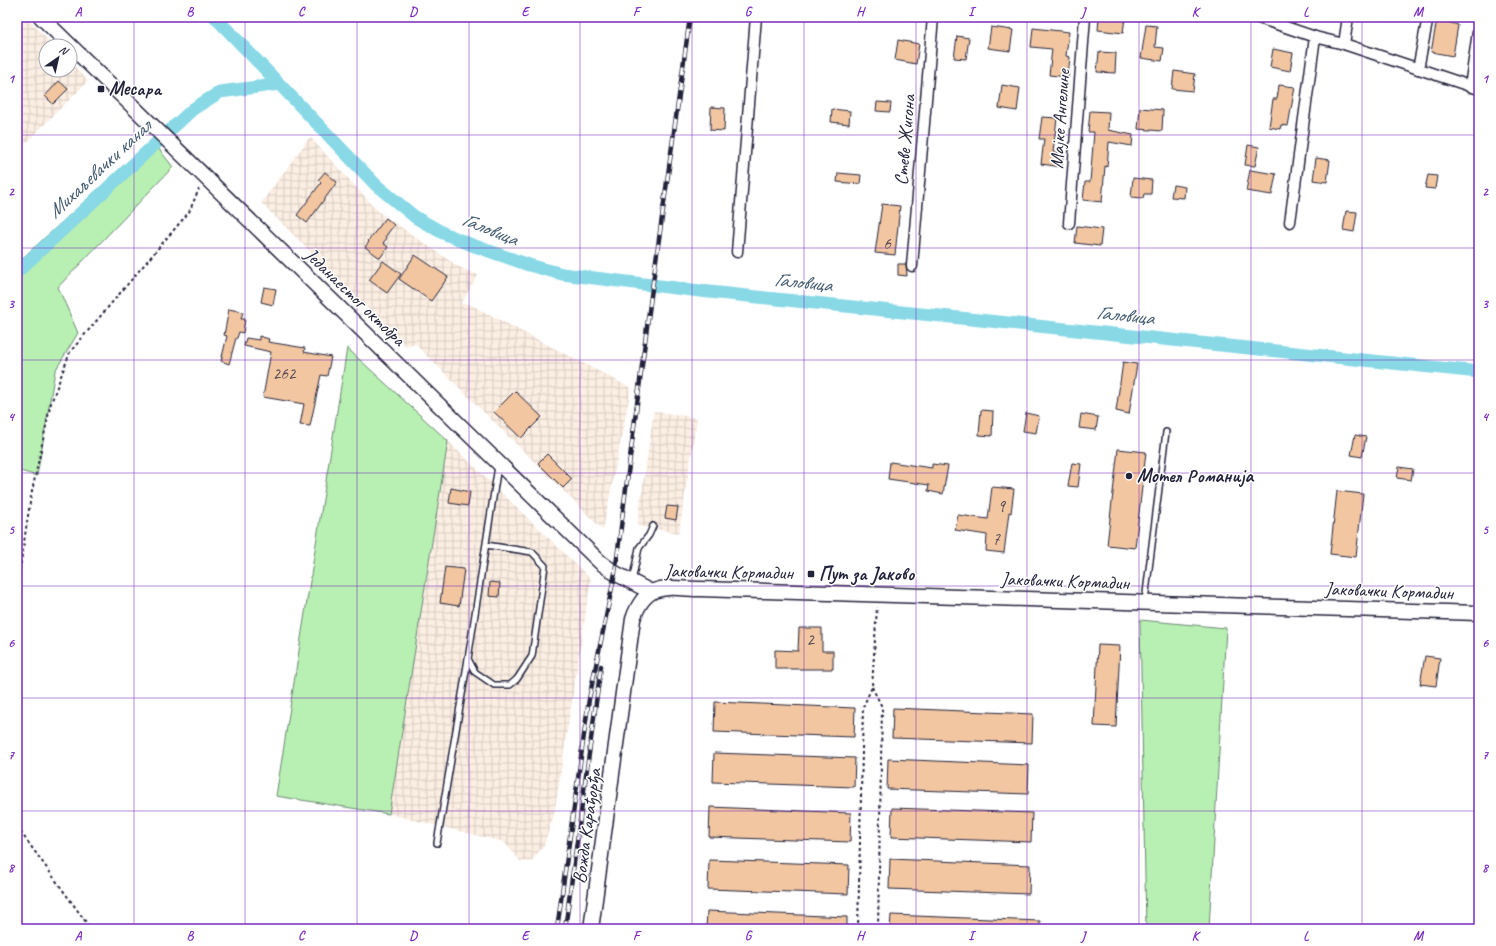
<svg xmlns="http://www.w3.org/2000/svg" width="1496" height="946" font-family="Caveat,sans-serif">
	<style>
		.industrial { fill: url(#industrial-grid) }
		.green { fill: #b8efb2; stroke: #6d8876 }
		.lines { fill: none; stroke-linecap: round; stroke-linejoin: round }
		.canal { stroke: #88d8e5; stroke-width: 13 }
		.building { fill: #f2c6a1; stroke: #22223b }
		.lane-casing { stroke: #22223b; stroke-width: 8 }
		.street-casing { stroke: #22223b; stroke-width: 13 }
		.secondary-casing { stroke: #22223b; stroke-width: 17 }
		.path { stroke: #22223b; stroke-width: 2; stroke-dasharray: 3 3; stroke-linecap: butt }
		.lane { stroke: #fff; stroke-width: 5 }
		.street { stroke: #fff; stroke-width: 10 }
		.secondary { stroke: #fff; stroke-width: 14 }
		.rail-casing { stroke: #22223b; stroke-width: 4.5 }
		.rail { stroke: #fff; stroke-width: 3; stroke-dasharray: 9; stroke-linecap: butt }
		.grid { fill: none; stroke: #7b2cbf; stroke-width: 1; stroke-opacity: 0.55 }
		.poi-dot { fill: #22223b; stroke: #fff; stroke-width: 1.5 }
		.labels { text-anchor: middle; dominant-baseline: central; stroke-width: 3; stroke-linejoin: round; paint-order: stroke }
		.number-label { font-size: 17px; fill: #564b54 }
		.poi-label { font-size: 19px; font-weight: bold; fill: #22223b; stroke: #fff; text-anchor: start }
		.street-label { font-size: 19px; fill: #22223b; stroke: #fff }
		.water-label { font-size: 20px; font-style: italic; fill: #41596e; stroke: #fff }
		.neatline { fill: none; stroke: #7b2cbf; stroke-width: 1.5 }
		.grid-label { font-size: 13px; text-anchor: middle; font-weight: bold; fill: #7b2cbf }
	</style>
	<defs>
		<pattern id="industrial-grid" width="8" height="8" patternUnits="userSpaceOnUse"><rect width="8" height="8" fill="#fbeee3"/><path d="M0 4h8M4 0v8" fill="none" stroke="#d7ccc4"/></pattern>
	</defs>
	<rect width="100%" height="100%" fill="#fff"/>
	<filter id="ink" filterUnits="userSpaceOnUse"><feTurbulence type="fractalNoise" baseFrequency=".025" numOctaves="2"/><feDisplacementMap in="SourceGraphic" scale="8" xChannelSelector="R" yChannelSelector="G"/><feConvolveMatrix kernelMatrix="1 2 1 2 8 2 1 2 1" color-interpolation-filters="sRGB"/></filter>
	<g filter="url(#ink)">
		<!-- industrial -->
		<g class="industrial">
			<polygon points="17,17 26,17 54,46 46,46 46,70 70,70 70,62 88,81 17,152"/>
			<polygon points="310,137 379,212 459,267 478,275 461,304 469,304 631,388 603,530 415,344 407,347 261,203"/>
			<polygon points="654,411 697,418 679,533 637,526"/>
			<polygon points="448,441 591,579 554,815 544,845 531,862 520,861 504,842 389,814"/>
		</g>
		<!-- green -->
		<g class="green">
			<polygon points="152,140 173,167 58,287 78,333 55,371 37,476 17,470 17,263"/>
			<polygon points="347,348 448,441 389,814 276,796"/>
			<polygon points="1140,620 1226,628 1209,929 1146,929"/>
		</g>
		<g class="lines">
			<!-- canal -->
			<g class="canal">
				<polyline points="215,17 376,185 415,217 443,233 472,245 529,265 562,274 700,291 1479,372"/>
				<polyline points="17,272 193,109 220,92 279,84"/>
			</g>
		</g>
		<!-- building -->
		<g class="building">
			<polygon points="1099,17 1125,18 1123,33 1098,30"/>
			<polygon points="1437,19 1458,25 1453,56 1431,52"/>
			<polygon points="1146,25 1157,26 1155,47 1164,48 1162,61 1141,58"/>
			<polygon points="991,27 1013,30 1010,51 988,48"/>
			<polygon points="1033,28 1069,32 1066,56 1070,57 1068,77 1049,75 1052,49 1031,47"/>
			<polygon points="957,36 969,38 966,59 954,58"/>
			<polygon points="898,40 919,44 916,64 895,60"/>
			<polygon points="1273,49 1293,53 1290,71 1270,67"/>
			<polygon points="1099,52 1116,53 1115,73 1097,72"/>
			<polygon points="1174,71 1195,74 1193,91 1172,89"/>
			<polygon points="59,81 68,89 53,104 45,96"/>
			<polygon points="1002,85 1020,88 1017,111 999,108"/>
			<polygon points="1279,85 1295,87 1288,126 1281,125 1280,129 1269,127 1273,99 1277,99"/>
			<polygon points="877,102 891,103 890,112 876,111"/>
			<polygon points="711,107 725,108 724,131 710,130"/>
			<polygon points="1140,108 1163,110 1162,131 1138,129"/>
			<polygon points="832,109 850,111 849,124 831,122"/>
			<polygon points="1090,111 1109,112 1108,130 1133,135 1132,146 1109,142 1107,167 1105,166 1102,202 1083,200 1085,182 1090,182 1094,132 1088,132"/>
			<polygon points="1042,117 1057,118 1053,152 1063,153 1062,167 1041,164 1044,139 1039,139"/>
			<polygon points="1248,145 1259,147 1255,166 1245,165"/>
			<polygon points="1316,158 1330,160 1327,182 1313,180"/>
			<polygon points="1250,170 1276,174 1272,195 1246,191"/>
			<polygon points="325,172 337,182 307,223 297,215 321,183 318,180"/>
			<polygon points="838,173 861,175 860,184 837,182"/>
			<polygon points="1428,175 1437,176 1435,189 1425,188"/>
			<polygon points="1133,178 1152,180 1151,194 1144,194 1143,198 1131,197"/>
			<polygon points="1173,185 1185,187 1184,198 1171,197"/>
			<polygon points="882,204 900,206 895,255 875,253"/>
			<polygon points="1346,211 1357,212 1354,232 1343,230"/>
			<polygon points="386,218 394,225 385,237 387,238 383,243 388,247 380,258 365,247 369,242 368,241"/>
			<polygon points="1077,226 1102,229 1100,246 1075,243"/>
			<polygon points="415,255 448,277 431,301 399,279"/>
			<polygon points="383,261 401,274 387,293 369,280"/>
			<polygon points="898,264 906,264 907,276 898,275"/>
			<polygon points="264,287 276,289 273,305 261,302"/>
			<polygon points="229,309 243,312 241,319 245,319 243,333 239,332 237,338 236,338 229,364 221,361 227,336 224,335"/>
			<polygon points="259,336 269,339 268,342 305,348 304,352 331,357 327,376 321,375 310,426 300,425 304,404 263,397 271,352 244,346 246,338 259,340"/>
			<polygon points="1123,362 1137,364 1129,414 1116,411"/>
			<polygon points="515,391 542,417 521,438 494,412"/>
			<polygon points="981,410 993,411 992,436 979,435"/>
			<polygon points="1026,413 1039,416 1036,433 1023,431"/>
			<polygon points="1081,414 1098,417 1096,430 1079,428"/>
			<polygon points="1355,435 1366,437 1362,457 1351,455"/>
			<polygon points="1118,449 1146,452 1135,548 1107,545"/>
			<polygon points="547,454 572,479 563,488 538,463"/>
			<polygon points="890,462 932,468 932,464 948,466 943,494 928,491 929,485 888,479"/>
			<polygon points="1072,463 1081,464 1078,487 1068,486"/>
			<polygon points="1399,467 1413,469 1411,480 1397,478"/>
			<polygon points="992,487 1014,489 1011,513 1009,512 1004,553 986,551 987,535 955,530 958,515 988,519"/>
			<polygon points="451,488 470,492 468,506 449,503"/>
			<polygon points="1337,491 1363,494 1356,557 1330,554"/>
			<polygon points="667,506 678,507 676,520 665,518"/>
			<polygon points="445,567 464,569 459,606 440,603"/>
			<polygon points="490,582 500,583 499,597 489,596"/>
			<polygon points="799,628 822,628 822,651 833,651 833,669 775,669 775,650 798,651"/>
			<polygon points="1098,645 1120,646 1116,727 1094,726"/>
			<polygon points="1425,656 1440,658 1436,686 1420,684"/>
			<polygon points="715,702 855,708 854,737 714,732"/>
			<polygon points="893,708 1033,714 1032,743 892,738"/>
			<polygon points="714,753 855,758 854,787 713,782"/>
			<polygon points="888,759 1029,765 1028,794 887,789"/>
			<polygon points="710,807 851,813 850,842 709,837"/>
			<polygon points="892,808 1032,813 1031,842 891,837"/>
			<polygon points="890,859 1030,865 1029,894 889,889"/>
			<polygon points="709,860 849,865 848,894 708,889"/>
			<polygon points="707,911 847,917 847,929 706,929"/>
			<polygon points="891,915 1040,921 1040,929 890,929"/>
		</g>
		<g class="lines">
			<!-- lane casing -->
			<g class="lane-casing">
				<g id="lane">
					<polyline points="486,545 532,552 545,566 532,656 517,679 510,685 494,685 475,672 468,659 498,466"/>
					<polyline points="632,581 639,548 649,535 653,526"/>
					<polyline points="1145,601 1166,432"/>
					<polyline points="437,843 468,659"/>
				</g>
			</g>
			<!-- street casing -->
			<g class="street-casing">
				<g id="street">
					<polyline points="1256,17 1315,37 1344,44 1479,89"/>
					<polyline points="1344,44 1348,17"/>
					<polyline points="1418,69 1428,17"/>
					<polyline points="1470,87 1479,25"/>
					<polyline points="1290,222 1315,37"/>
					<polyline points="1069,223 1085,17"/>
					<polyline points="737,252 756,17"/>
					<polyline points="912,266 933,17"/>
				</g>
			</g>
			<!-- secondary casing -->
			<g class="secondary-casing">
				<g id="secondary">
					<polyline points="41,17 600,562 615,573 651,592"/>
					<path d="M 591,929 L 633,619 C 646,581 666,588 700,589 L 1479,613"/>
				</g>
			</g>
			<!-- path -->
			<g class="path">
				<polyline points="17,588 31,496 51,403 70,352 189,212 199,189"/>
				<polyline points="872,687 882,707 878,929"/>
				<polyline points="17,827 91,929"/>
				<polyline points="858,929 863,707 872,687 877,607"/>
			</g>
			<!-- lane -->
			<use href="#lane" class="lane"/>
			<!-- street -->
			<use href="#street" class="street"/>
			<!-- secondary -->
			<use href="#secondary" class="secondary"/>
			<!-- rail casing -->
			<g class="rail-casing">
				<g id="rail">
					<polyline points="557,929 589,699 615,573 651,296 690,17"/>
					<polyline points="565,929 601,666"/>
				</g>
			</g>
			<!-- rail -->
			<use href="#rail" class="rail"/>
		</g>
	</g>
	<!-- grid -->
	<path class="grid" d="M 134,17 L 134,929M 245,17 L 245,929M 357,17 L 357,929M 469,17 L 469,929M 580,17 L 580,929M 692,17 L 692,929M 804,17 L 804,929M 916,17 L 916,929M 1027,17 L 1027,929M 1139,17 L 1139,929M 1251,17 L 1251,929M 1362,17 L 1362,929M 17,135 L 1479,135M 17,248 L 1479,248M 17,360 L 1479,360M 17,473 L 1479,473M 17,586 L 1479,586M 17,698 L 1479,698M 17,811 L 1479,811"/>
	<!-- markers -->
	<g class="poi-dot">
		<rect x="97" y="85" width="8" height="8" rx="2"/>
		<circle cx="1129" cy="476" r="4"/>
		<rect x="807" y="570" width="8" height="8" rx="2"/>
	</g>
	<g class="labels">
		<!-- number labels -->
		<g class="number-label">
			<text x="887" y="243">6</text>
			<text x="284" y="373">262</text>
			<text x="1001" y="506">9</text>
			<text x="996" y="539">7</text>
			<text x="810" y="639">2</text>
		</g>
		<!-- poi labels -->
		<g class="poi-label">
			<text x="109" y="89">Месара</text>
			<text x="1137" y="476">Мотел Романија</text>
			<text x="819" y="574">Пут за Јаково</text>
		</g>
		<!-- street labels -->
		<g class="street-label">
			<text transform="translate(1060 119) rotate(-86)">Мајке Ангелине</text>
			<text transform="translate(905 140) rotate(-85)">Стеве Жигона</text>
			<text transform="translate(355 297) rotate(44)">Једанаестог октобра</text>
			<text transform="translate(729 572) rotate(1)">Јаковачки Кормадин</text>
			<text transform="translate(1065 581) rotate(2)">Јаковачки Кормадин</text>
			<text transform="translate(1389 591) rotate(2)">Јаковачки Кормадин</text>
			<text transform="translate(587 826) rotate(-82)">Вожда Карађорђа</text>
		</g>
		<!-- water labels -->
		<g class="water-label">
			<text transform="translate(99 169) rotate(-43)">Михаљевачки канал</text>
			<text transform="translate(490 229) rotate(22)">Галовица</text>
			<text transform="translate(803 282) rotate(6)">Галовица</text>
			<text transform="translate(1125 315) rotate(6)">Галовица</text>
		</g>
	</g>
	<!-- margin -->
	<rect width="1496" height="946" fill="none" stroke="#fff" stroke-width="44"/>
	<!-- north arrow -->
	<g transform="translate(58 58) rotate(34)"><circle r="19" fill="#ffffff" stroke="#a7a7b1"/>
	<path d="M0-3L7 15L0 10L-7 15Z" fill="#22223b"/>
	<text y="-6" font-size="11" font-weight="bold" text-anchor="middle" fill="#22223b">N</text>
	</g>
	<rect x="22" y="22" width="1452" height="902" class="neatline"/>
	<g class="grid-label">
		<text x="78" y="16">A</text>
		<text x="190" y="16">B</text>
		<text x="301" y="16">C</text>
		<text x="413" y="16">D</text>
		<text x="525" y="16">E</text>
		<text x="636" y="16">F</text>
		<text x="748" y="16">G</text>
		<text x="860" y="16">H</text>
		<text x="971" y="16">I</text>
		<text x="1083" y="16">J</text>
		<text x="1195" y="16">K</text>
		<text x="1306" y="16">L</text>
		<text x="1418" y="16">M</text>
		<text x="11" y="83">1</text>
		<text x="1485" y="83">1</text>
		<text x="11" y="196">2</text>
		<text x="1485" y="196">2</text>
		<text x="11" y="308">3</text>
		<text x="1485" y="308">3</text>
		<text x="11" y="421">4</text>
		<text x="1485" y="421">4</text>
		<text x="11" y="534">5</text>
		<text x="1485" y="534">5</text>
		<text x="11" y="647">6</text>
		<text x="1485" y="647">6</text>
		<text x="11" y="759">7</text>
		<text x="1485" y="759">7</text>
		<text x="11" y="872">8</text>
		<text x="1485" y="872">8</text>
		<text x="78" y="940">A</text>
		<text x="190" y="940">B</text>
		<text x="301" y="940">C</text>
		<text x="413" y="940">D</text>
		<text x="525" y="940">E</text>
		<text x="636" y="940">F</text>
		<text x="748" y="940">G</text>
		<text x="860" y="940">H</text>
		<text x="971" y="940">I</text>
		<text x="1083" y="940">J</text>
		<text x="1195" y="940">K</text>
		<text x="1306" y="940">L</text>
		<text x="1418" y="940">M</text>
	</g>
</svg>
